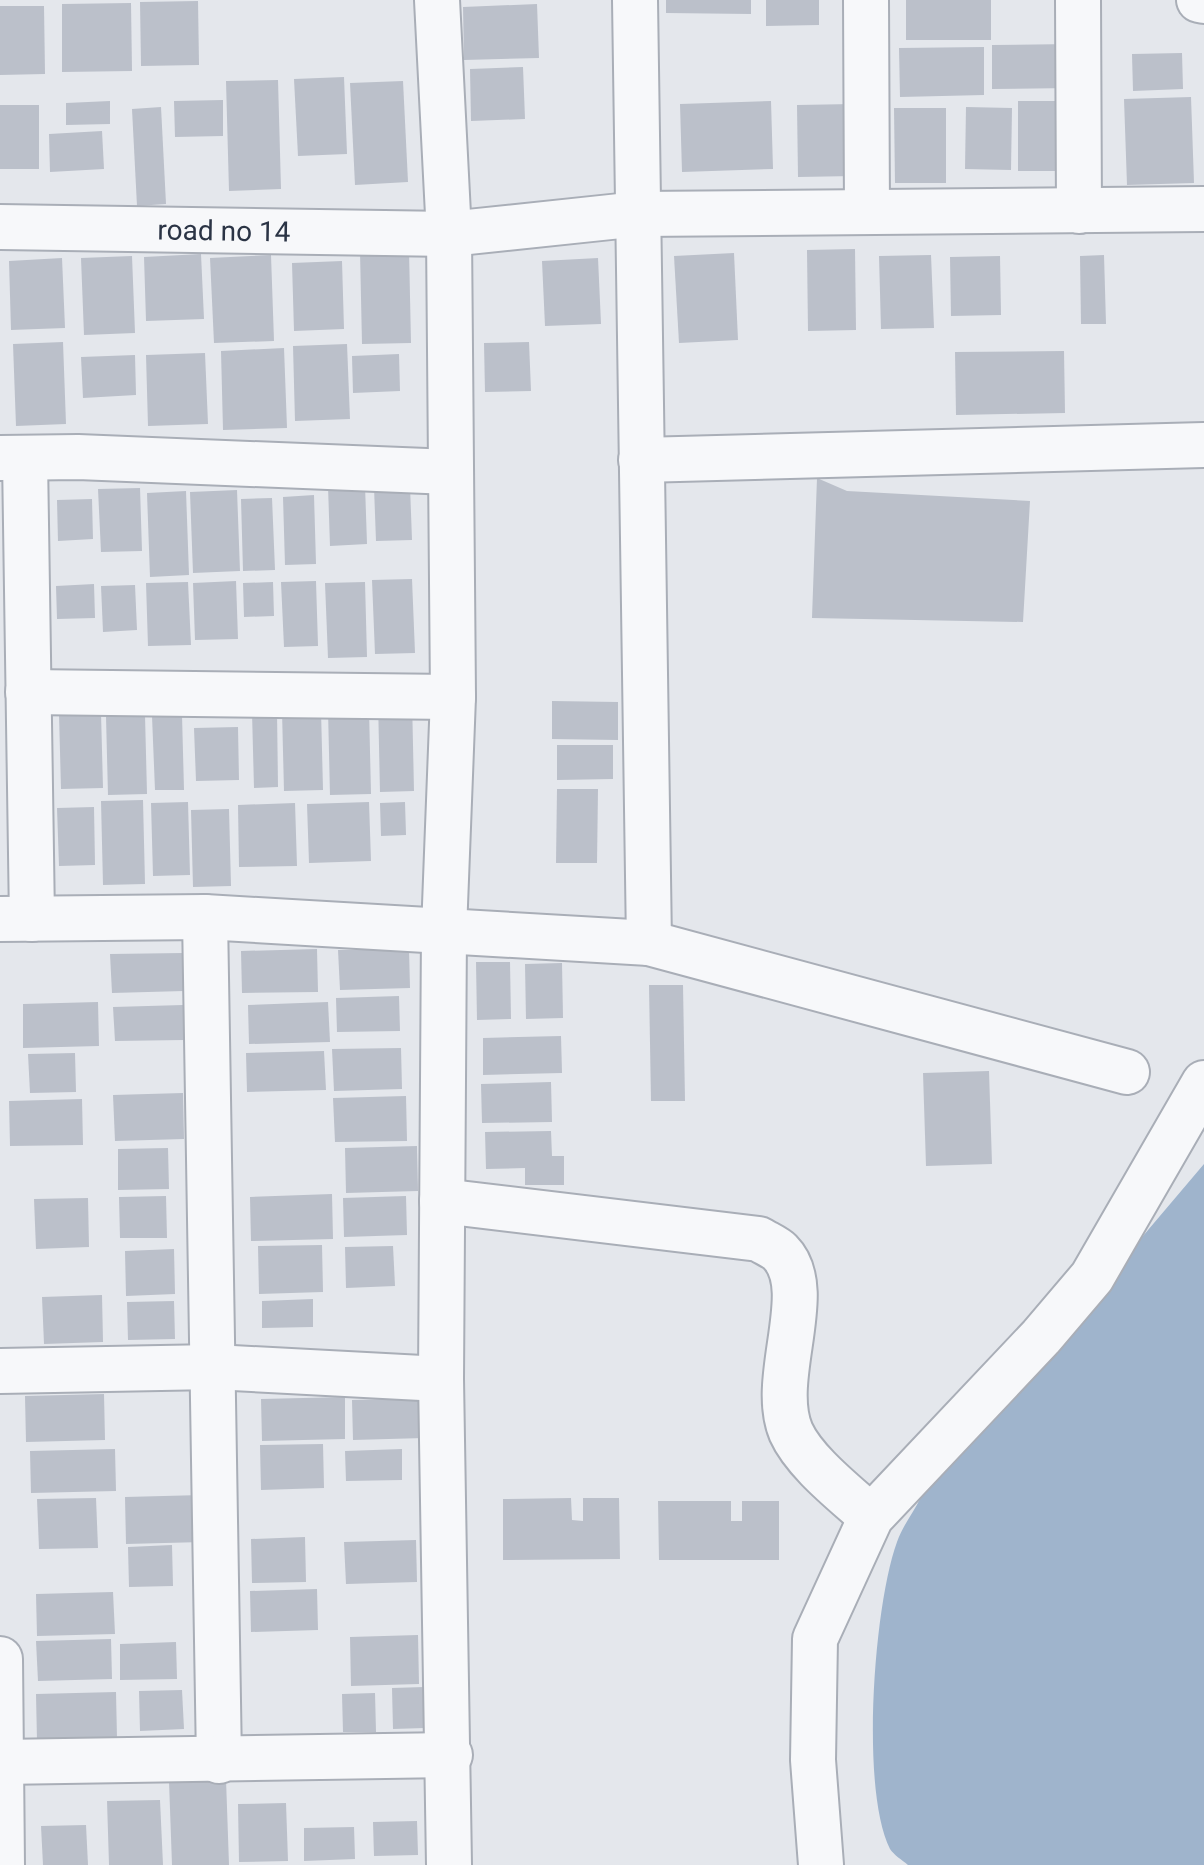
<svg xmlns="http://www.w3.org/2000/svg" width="1204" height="1865" font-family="Roboto,sans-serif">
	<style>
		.water { fill: #9fb4cc }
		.building { fill: #bbc0ca }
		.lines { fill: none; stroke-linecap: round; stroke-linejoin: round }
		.minor-casing { stroke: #a9aeb7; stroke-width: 48 }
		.minor { stroke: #f7f8fa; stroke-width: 44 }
		.labels { text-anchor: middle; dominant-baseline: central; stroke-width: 6; stroke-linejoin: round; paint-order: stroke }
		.street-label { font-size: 28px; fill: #2b3445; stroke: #f4f6f9 }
	</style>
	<rect width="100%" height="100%" fill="#e4e7ec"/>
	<!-- water -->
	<path class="water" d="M 1204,1164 L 1204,1865 L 908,1865 C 902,1860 894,1855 890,1849 C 860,1790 874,1604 897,1542 C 902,1527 913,1513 920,1499 Z"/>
	<!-- building -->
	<g class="building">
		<polygon points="666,0 751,0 751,14 666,13"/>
		<polygon points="766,0 819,0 819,25 766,26"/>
		<rect x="906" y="0" width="85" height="40"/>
		<polygon points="198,1 199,65 141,66 140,2"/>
		<polygon points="131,3 132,71 62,72 62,4"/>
		<polygon points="537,4 539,58 464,60 463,7"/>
		<polygon points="0,6 44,6 45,74 0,75"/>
		<polygon points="1072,44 1072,88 992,89 992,45"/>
		<polygon points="984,47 984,95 900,97 899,48"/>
		<polygon points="1182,53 1183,89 1133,91 1132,54"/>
		<polygon points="523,67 525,119 471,121 470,69"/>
		<polygon points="344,77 347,154 298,156 294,79"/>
		<polygon points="278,80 281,189 229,191 226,81"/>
		<polygon points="403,81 408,182 355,185 350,83"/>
		<polygon points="1191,97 1194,183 1127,185 1124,99"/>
		<polygon points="223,100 223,136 175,137 174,101"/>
		<polygon points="110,101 110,124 66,125 66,103"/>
		<polygon points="771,101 773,169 682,172 680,104"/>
		<rect x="1018" y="101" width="48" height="70"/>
		<polygon points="853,104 854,176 798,177 797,105"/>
		<rect x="0" y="105" width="39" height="64"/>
		<polygon points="161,107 166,204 137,206 132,109"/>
		<polygon points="966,107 1012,108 1011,170 965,169"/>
		<polygon points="894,108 946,108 946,183 895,183"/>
		<polygon points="102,131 104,169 50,172 49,134"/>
		<polygon points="855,249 856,330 808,331 807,250"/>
		<polygon points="409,250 411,343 362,344 360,251"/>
		<polygon points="734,253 738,340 679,343 674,256"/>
		<polygon points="201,254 204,319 146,321 144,257"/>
		<polygon points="271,255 274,341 214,343 210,258"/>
		<polygon points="931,255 934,328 881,329 879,256"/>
		<polygon points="1104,255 1106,324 1081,324 1080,256"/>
		<polygon points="132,256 135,333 84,335 81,258"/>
		<polygon points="1000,256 1001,315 951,316 950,257"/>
		<polygon points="62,258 65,328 11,330 9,261"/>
		<polygon points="598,258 601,324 545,326 542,261"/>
		<polygon points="342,261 344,329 294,331 292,263"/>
		<polygon points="63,342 66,424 16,426 13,344"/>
		<polygon points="529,342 531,391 485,392 484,343"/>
		<polygon points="347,344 350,419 295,421 293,346"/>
		<polygon points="284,348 287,428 223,430 221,351"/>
		<polygon points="1064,351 1065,413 956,415 955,352"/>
		<polygon points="205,353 208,424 148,426 146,355"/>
		<polygon points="399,354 400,391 353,393 352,356"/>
		<polygon points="135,355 136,395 83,398 81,357"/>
		<polygon points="817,478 847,491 1030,501 1023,622 812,618"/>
		<polygon points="365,485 367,544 330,546 328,486"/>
		<polygon points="410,486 412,540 376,541 374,487"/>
		<polygon points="140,488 142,551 101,552 98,489"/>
		<polygon points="237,490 240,571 193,573 190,492"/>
		<polygon points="186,491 189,575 150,577 147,493"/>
		<polygon points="314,495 316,564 285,565 283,497"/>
		<polygon points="272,498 275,570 243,571 241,499"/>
		<polygon points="92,499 93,539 58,541 57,500"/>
		<polygon points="412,579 415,653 375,654 372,580"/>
		<polygon points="236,581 238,639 195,640 193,583"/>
		<polygon points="316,581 318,646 284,647 281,582"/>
		<polygon points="188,582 191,645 148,646 146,583"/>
		<polygon points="273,582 274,616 244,617 243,583"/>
		<polygon points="365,582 367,657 328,658 325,583"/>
		<polygon points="94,584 95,618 57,619 56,586"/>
		<polygon points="135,585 137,630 103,632 101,586"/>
		<polygon points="412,699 414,791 380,792 378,700"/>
		<polygon points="552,701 618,702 618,740 552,739"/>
		<polygon points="369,709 371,794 330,795 328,710"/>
		<polygon points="321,710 323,790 284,791 282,711"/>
		<polygon points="277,711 278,787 254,788 252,712"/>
		<polygon points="101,713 103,788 61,789 59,714"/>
		<polygon points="145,715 147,794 108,795 106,716"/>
		<polygon points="182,715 184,790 155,790 152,716"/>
		<polygon points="238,727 239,780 196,781 194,728"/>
		<polygon points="557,745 613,745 613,779 557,780"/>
		<polygon points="557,789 598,789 597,863 556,863"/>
		<polygon points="143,800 145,884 103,885 101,801"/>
		<polygon points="188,802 190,875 153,876 151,803"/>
		<polygon points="369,802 371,861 309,863 307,804"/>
		<polygon points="405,802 406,835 381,836 380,803"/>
		<polygon points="295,803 297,866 239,867 238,805"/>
		<polygon points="94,807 95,865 59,866 57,808"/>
		<polygon points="229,809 231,886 193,887 191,810"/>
		<polygon points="317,949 318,992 242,993 241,951"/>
		<polygon points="409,949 410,988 340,990 338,950"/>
		<polygon points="183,953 184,991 112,993 110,954"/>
		<polygon points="476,962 510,962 511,1019 477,1020"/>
		<polygon points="562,963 563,1018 526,1019 525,964"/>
		<polygon points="649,985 683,985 685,1101 651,1101"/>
		<polygon points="399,996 400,1031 337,1032 336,998"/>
		<polygon points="98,1002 99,1046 23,1048 23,1004"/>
		<polygon points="328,1002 330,1042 249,1044 248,1005"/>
		<polygon points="183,1005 184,1040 115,1041 113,1007"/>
		<polygon points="561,1036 562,1073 483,1075 483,1038"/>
		<polygon points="401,1048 402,1089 334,1091 332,1049"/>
		<polygon points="324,1051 326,1090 247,1092 246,1053"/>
		<polygon points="75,1053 76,1092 30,1093 28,1054"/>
		<polygon points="989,1071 992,1164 926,1166 923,1073"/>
		<polygon points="551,1082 552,1122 482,1123 481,1084"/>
		<polygon points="183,1093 184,1139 115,1141 113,1095"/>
		<polygon points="406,1096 407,1141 335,1142 333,1098"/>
		<polygon points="82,1099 83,1145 10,1146 9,1101"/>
		<polygon points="551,1131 552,1156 564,1156 564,1185 525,1185 525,1168 486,1169 485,1132"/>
		<polygon points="417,1146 418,1191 346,1193 345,1148"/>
		<polygon points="168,1148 169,1189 118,1190 118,1149"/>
		<polygon points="332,1194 333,1239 251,1241 250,1197"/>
		<polygon points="166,1196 167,1238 120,1238 119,1197"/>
		<polygon points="406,1196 407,1235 344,1237 343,1198"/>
		<polygon points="88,1198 89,1247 36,1249 34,1199"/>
		<polygon points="322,1245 323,1292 259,1294 258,1246"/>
		<polygon points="393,1246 395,1286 346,1288 345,1247"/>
		<polygon points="174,1249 175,1294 126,1296 125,1251"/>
		<polygon points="102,1295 103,1342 44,1344 42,1297"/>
		<polygon points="313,1299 313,1327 262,1328 262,1301"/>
		<polygon points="174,1301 175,1339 128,1340 127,1302"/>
		<polygon points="104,1394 105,1440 26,1442 25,1396"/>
		<polygon points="345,1397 345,1439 262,1441 261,1399"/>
		<polygon points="423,1398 424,1438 353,1440 352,1400"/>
		<polygon points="323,1444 324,1488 261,1490 260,1445"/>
		<polygon points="115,1449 116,1491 31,1493 30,1451"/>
		<polygon points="402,1449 402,1480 346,1481 345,1451"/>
		<polygon points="202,1495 203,1542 126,1544 125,1497"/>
		<polygon points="96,1498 98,1548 39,1549 37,1499"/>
		<polygon points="571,1498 572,1520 583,1521 583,1498 619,1498 620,1559 503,1560 503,1499"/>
		<polygon points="658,1501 731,1501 731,1521 742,1521 742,1501 779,1501 779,1560 659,1560"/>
		<polygon points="305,1537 306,1582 252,1583 251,1539"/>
		<polygon points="416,1540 417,1582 346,1584 344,1542"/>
		<polygon points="172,1545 173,1586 129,1587 128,1547"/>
		<polygon points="317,1589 318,1630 251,1632 250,1591"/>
		<polygon points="113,1592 115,1634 37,1636 36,1594"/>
		<polygon points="418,1635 419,1684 351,1686 350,1637"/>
		<polygon points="111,1639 112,1679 38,1681 36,1641"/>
		<polygon points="176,1642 177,1679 120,1680 120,1644"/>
		<polygon points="424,1687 425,1728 393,1729 392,1688"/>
		<polygon points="182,1690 184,1729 140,1731 139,1691"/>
		<polygon points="116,1692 117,1739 37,1741 36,1694"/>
		<polygon points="375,1693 376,1732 343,1732 342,1694"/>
		<polygon points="226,1779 229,1865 172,1865 169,1781"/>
		<polygon points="160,1800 163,1865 109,1865 107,1801"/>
		<polygon points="286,1803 288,1861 239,1862 238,1804"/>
		<polygon points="417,1821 418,1855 374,1856 373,1822"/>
		<polygon points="86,1825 88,1865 43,1865 41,1826"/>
		<polygon points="354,1827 355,1859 304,1861 304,1828"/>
	</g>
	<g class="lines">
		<!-- minor casing -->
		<g class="minor-casing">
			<g id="minor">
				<polyline points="437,0 449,234 453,697 444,931 441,1379 449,1865"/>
				<polyline points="635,0 649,943"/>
				<polyline points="866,0 867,211"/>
				<polyline points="1078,0 1079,211"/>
				<polyline points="1199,0 1204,1"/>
				<path id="s1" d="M 0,227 L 449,234 L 639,214 L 1204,209"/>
				<polyline points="0,458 78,457 451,472"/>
				<polyline points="25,458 32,919"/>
				<polyline points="641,460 1204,445"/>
				<polyline points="28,692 453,697"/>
				<polyline points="205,917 219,1761"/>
				<polyline points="0,919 205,917 649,943 1127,1072"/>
				<path d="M 442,1201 L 759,1239 C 765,1243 775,1247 780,1252 C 818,1290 768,1378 791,1432 C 805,1463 846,1494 871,1517"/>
				<polyline points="0,1371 214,1367 441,1379"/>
				<polyline points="0,1659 2,1865"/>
				<polyline points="1,1762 450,1755"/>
				<polyline points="821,1865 813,1760 815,1639 871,1517 1041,1337 1092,1277 1204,1083"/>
			</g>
		</g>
		<!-- minor -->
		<use href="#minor" class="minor"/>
	</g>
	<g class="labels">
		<!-- street labels -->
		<g class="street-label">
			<text stroke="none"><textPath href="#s1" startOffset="224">road no 14</textPath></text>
		</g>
	</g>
</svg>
